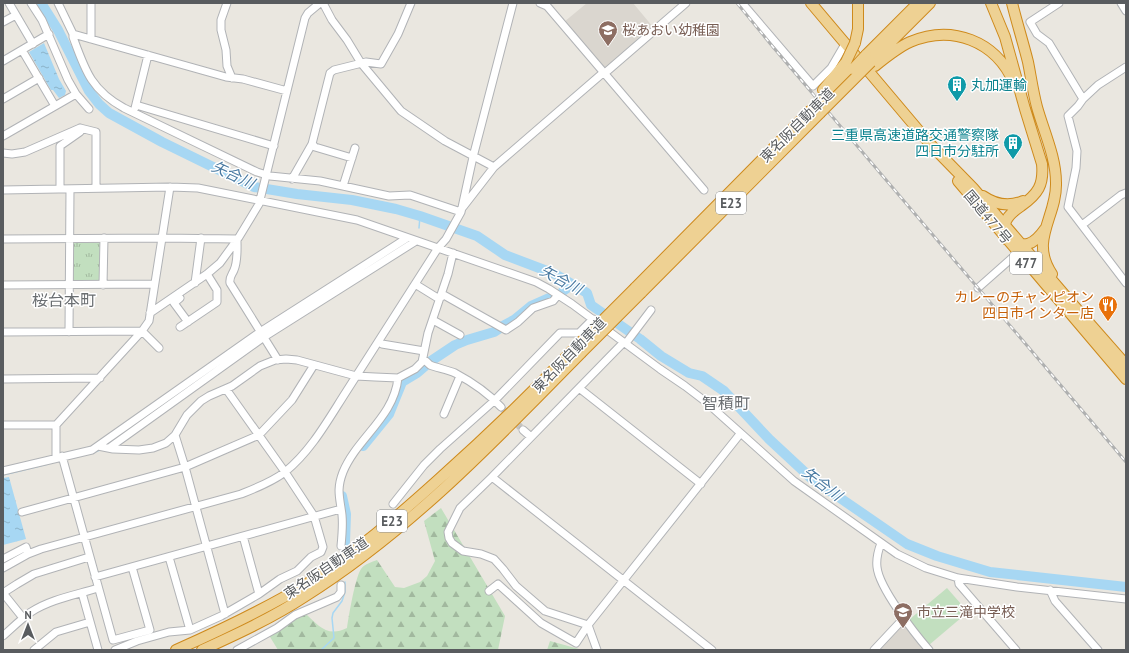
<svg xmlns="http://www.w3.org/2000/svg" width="1129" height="653" font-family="'PT Sans','Noto Sans JP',sans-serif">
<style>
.education{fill:#dad6cf}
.forest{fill:url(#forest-firs)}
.park{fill:url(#park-tufts)}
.garden{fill:#c2dfbf}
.water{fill:url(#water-ripples)}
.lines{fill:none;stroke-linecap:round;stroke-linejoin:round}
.stream{stroke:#a7d7f3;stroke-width:1.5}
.river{stroke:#a7d7f3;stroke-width:10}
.minor-tunnel{stroke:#c6c4c0;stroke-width:7;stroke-dasharray:7 3.5;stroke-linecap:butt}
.minor-casing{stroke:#b1b3b6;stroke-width:9}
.highway-casing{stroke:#ce8a1c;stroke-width:12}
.minor{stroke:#fff;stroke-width:7}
.highway{stroke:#eed193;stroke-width:10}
.rail-casing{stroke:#afb0b0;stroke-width:3}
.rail{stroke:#fff;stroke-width:1.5;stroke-dasharray:4.5;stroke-linecap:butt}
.highway-bridge-casing{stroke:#ce8a1c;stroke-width:12;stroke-linecap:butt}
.highway-bridge{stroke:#eed193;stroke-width:10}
.labels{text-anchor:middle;stroke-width:3;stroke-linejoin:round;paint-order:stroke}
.shield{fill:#fff;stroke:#8b8d8f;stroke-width:1}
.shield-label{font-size:13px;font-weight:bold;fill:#595c5f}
.education-label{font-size:14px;fill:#785e54;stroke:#fff;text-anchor:start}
.culture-label{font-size:14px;fill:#0d838f;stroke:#fff;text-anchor:start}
.street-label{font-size:14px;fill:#595c5f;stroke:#fff}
.food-label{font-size:14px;fill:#c56008;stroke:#fff;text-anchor:end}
.water-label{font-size:15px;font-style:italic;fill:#497aa2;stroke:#fff}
.quarter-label{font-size:16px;fill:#6a6e71;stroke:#fff}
</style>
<defs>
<pattern id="forest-firs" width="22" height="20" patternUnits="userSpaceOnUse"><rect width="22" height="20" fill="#c2dfbf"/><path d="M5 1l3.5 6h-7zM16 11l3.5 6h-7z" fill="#a1b89e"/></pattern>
<pattern id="park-tufts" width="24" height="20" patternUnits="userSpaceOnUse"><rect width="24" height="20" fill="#c2dfbf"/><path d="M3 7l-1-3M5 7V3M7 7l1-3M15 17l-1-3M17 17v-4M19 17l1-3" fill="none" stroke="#a1b89e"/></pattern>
<pattern id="water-ripples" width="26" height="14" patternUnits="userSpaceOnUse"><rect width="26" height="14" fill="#a7d7f3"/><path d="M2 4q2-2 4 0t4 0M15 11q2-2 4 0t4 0" fill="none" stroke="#8bb2c8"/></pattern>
</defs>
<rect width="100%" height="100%" fill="#eae7e0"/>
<path class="education" d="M587,3H633L653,27L608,67H602L564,22Z
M904,622L925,650H877Z"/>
<path class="forest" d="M441,508L505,616L498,650H278L267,632L305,613C318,625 327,638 347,628C349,615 355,578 361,569C364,564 372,562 377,560L395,587L404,588L420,582L427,576L435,561L424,521Z
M550,641L579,649V650H547Z"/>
<path class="park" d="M74,240H100L101,242V280L99,282H73L71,280L72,243Z"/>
<path class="garden" d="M947,588L968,612L929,645L917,631L910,619Z"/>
<path class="water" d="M44,43L59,79L66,91L65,95L59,98L53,90H51L29,52Z
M9,477L26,539L3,545L4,500H3V478Z"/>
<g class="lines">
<path class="stream" d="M419,228L420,216
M369,266L395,250
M110,443L142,419
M92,453L100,450
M3,475L48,464
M321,650L334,638L332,618L333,613L342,601L345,592V582"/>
<path class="river" d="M41,3L58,30L89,91L99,104L109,113L162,142L254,187L297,194L352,200L396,209L420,216L477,236L505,255L555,274L587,293L591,305L640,339L661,356L689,373L702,376L724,391L769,439L811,478L907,544L937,556L990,572L1126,587
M563,291L570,286H575
M363,446L389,414L402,382L417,373L431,361L455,345L467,340L494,332L503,326L514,320L531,306L549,298
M342,496L346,514L345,542"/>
<path class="minor-tunnel" d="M501,407L523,430"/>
<g class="minor-casing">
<path id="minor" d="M9,3L33,44
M31,3L42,20L68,80L76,94L89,109
M58,3L73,34V37C85,70 91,90 124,108L257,172L270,176L320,181L389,196L410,195L461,212
M227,3L221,20V30L226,50L227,66L232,78
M323,3L332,20L347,40L361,63L401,111L445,141L494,167
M540,3L547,6L704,190
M742,3L813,86L831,68L845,44
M1059,3L1030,22L1037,34L1049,43L1083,99L1078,106L1068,116L1077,151L1076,168L1068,207L1126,283
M1121,3L1126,11
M3,22L16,15
M73,34L226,77L243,79L287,91
M91,39V3
M22,50L55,106
M3,61L49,34
M605,73L686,3
M3,99L39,78
M1083,99L1098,85L1126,67
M136,105L274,146
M135,108L148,55
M3,136L76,94
M312,144L315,147L352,158
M3,153L12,154L25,152L80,128L96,132V188
M292,179L312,144L330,73L334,70L366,62L381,64L398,34L411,3
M343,186L355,148
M60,189V146L80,132V128
M3,190L170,187L198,188L357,220L536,282L549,289L572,304L660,369L685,386L706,402L794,481L897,554L926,568L958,578L1017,587L1126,599
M463,207L494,167L604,72
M1082,225L1121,195L1126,193
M3,239L162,238L237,239
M237,240C237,249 238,261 234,270C232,275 229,277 230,283L278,360
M195,283L201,238
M415,284L436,297H441
M3,285L154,284
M103,285L104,238
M978,288L1021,250
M442,294L506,330L518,322L533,308L553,301L558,295
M180,298L174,303L188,322
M150,313L207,274L220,263L239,237L259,204L305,18L308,13L320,3
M433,320L460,335
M180,327L217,302V290L207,274
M3,332L142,331L159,348
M69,332L70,189
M624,342L492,477L712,650
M626,343L651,310
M382,344L424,351
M423,359C426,361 428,363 430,365C434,367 448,370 455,373C470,381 489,394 501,407
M3,379L100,378
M579,388L701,484
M444,414L460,376
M3,425H56
M523,430L531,437
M175,435L185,467L225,614
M98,446L113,449L139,450L153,448L166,443L175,435L187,415L201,401L209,396L232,386L260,366L275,360L286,359L297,360L356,376L375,377L398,378L415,369L422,362L428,333L448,274L453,253
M109,448L264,337L416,241
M62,456L113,640L150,630L132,567
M56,458V425L142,331L149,321L170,187
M3,471L92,450L260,332L407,238
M492,477L460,508L448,532L449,538L452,543L463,551L481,554L494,559L503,569L516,586L545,611L588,625
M393,504L424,465L440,449L495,400L560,333H579L593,319
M22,512L185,467L259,435L292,400L314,365
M243,536L259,594
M881,543C878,551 876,559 877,567C879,588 915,634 929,650
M341,546C342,536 343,525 342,515C340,498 336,490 343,472C357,438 394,417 398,378
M169,557L190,630
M3,559L26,547L28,554
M3,568L28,554L41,549L241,494C256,488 272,482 285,472C311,451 328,420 346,392C377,344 407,296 438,248L446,239L461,212L473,157L513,3
M95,577L341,509
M958,578L959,584L1016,650
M1050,590L1055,601L1098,650
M489,591L498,584L541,623L576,643L588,625L740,434
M3,593L17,584L34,574L89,557
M3,593L23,618
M82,593L98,650
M588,625L597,650
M3,636C12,628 21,619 31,612C51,599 76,595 98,588
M34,650L56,632L90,622
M115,650L137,641L169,632L190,630L221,616L259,594L280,579L297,571L311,557L321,552L323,547L314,516L285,472L226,389
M237,650L277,628L295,615L337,597L341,592V585
M874,650L904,618"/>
</g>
<g class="highway-casing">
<path id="highway" d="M811,3L930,144L973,188L1068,299L1126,365
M991,3L1005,37L1025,109L1042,164C1044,185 1038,194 1021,206C1015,210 1009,214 1006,221C1004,227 1005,233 1006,239C1025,248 1033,246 1045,229
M1012,3C1017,23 1023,42 1028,62C1031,77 1033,92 1037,107C1044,132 1056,157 1056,183C1057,217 1029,240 1052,274
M855,43L858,29V3
M866,55L918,3
M872,61L930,3
M875,66C886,57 897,48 910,42C952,24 996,41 1014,83
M823,90L846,62
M827,95L853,69
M958,181L1126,379
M983,196C996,205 1009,207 1023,201
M635,288L810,111
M641,293L820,113
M176,650C221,630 266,609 308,583C355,553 397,517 438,480C485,438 531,394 575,348
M202,650C237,634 272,618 304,597C409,531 495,441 581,353"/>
</g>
<use href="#minor" class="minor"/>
<use href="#highway" class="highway"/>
<g class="rail-casing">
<path id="rail" d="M737,3L773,47L1126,462"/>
</g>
<use href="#rail" class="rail"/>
<g class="highway-bridge-casing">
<path id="highway-bridge" d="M846,62L855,43
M853,69L866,55
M810,111L827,95
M820,113L871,62
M575,348L635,288
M581,353L641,293"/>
</g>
<use href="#highway-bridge" class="highway-bridge"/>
</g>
<defs>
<g id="school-pin" transform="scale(1)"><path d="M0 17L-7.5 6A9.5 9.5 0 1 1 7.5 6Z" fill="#8d6e63" stroke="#fff"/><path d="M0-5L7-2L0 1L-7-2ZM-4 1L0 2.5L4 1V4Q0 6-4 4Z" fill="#fff"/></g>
<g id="building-pin" transform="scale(1)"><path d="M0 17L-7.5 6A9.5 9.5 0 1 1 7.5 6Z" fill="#0f9aa8" stroke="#fff"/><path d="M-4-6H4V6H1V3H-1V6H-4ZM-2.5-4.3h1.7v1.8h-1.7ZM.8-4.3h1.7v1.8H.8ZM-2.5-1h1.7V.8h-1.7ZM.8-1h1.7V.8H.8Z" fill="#fff"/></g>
<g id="restaurant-pin" transform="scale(1)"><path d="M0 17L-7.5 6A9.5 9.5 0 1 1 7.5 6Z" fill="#e8710a" stroke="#fff"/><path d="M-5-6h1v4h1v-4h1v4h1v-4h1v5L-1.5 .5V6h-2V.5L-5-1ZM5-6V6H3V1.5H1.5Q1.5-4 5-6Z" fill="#fff"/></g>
</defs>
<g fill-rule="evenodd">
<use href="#school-pin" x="608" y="30"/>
<use href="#building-pin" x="957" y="85"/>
<use href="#building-pin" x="1013" y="143"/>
<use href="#restaurant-pin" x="1108" y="305"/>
<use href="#school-pin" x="903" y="612"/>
</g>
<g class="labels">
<g class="shield">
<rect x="716" y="192" width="30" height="22" rx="3"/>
<rect x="1010" y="252" width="32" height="22" rx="3"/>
<rect x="377" y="510" width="30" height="22" rx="3"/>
</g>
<g class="shield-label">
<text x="731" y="208">E23</text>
<text x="1026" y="268">477</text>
<text x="392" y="526">E23</text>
</g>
<g class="education-label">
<text x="622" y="35">桜あおい幼稚園</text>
<text x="917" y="617">市立三滝中学校</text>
</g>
<g class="culture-label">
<text x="971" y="90">丸加運輸</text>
<text x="999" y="140" text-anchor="end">三重県高速道路交通警察隊<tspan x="999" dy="16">四日市分駐所</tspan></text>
</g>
<g class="street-label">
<text transform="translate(797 125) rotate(-45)" y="5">東名阪自動車道</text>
<text transform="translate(988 217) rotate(50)" y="5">国道477号</text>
<text transform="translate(569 355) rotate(-46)" y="5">東名阪自動車道</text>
<text transform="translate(326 568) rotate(-34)" y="5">東名阪自動車道</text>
</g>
<g class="food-label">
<text x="1094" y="302">カレーのチャンピオン<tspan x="1094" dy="16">四日市インター店</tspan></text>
</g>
<g class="water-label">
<text transform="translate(233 175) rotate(25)" y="5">矢合川</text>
<text transform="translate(561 280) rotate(28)" y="5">矢合川</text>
<text transform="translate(822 484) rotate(37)" y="5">矢合川</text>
</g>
<g class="quarter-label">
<text x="64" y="306">桜台本町</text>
<text x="726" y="409">智積町</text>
</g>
</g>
<rect width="1129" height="653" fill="none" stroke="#595c5f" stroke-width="8"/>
<g transform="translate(28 625)" stroke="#ffffff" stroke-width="3" paint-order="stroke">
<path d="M0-3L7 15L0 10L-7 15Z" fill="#595c5f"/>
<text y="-6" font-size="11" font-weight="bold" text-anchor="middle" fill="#595c5f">N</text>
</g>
</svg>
